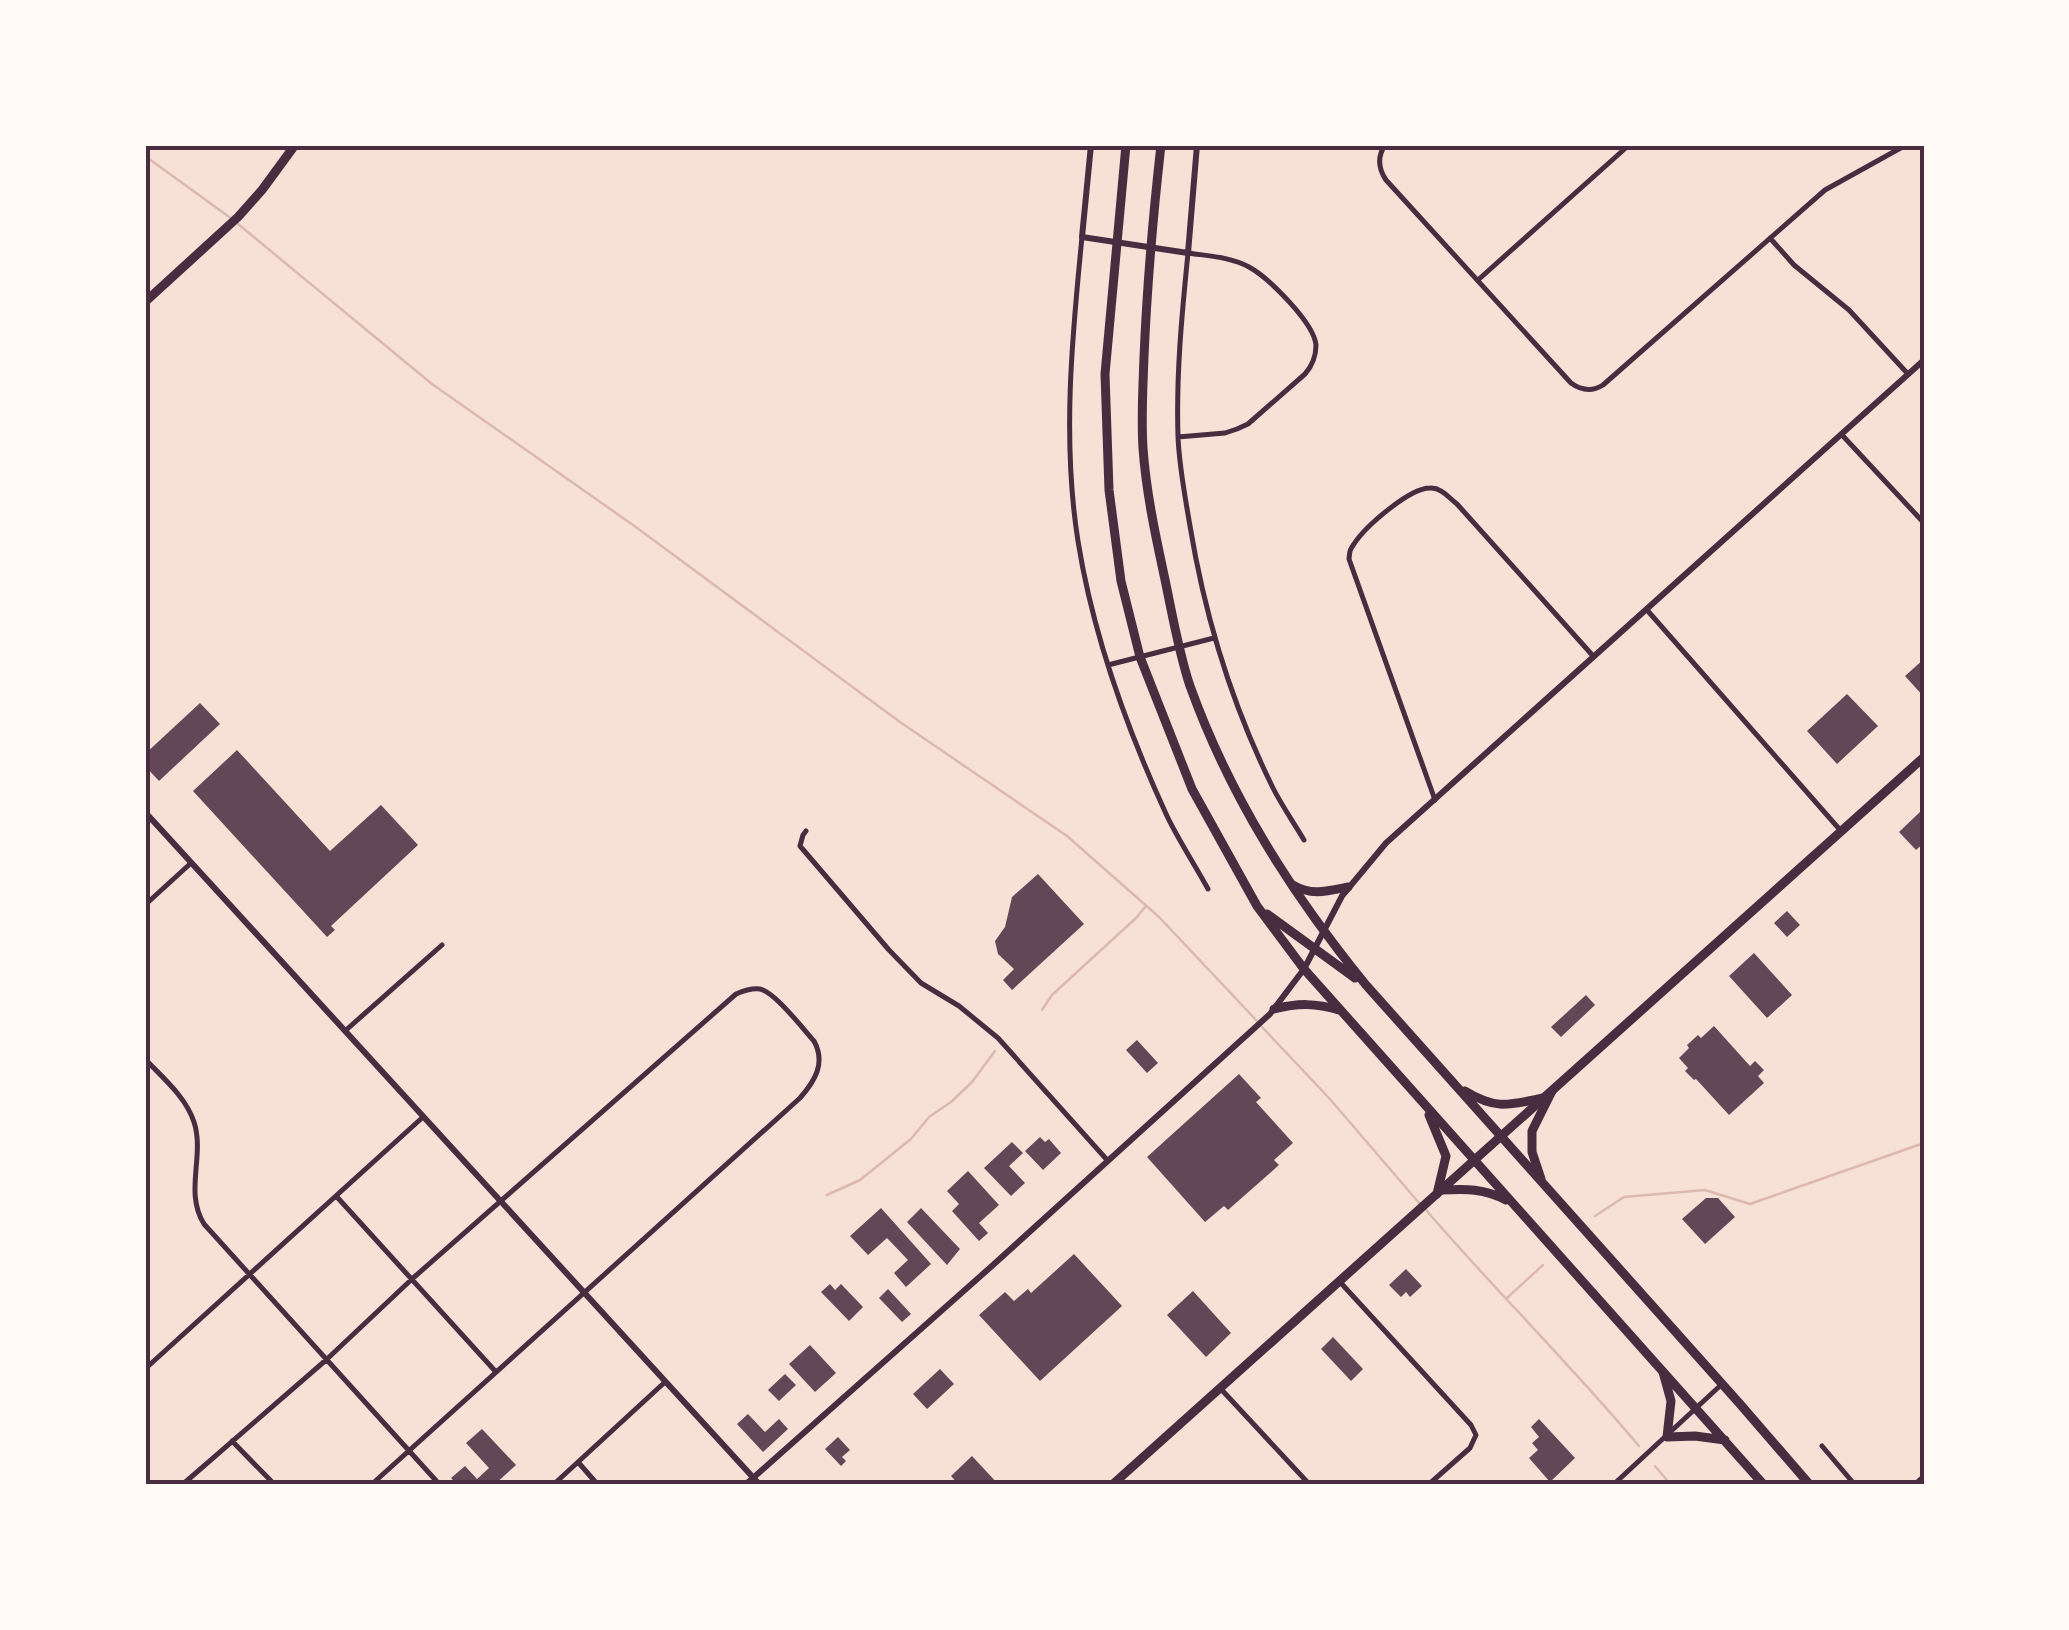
<svg xmlns="http://www.w3.org/2000/svg" width="2069" height="1630" font-family="'Zilla Slab',serif">
<style>
.lines{fill:none;stroke-linecap:round;stroke-linejoin:round}
.stream{stroke:#dcb8b0;stroke-width:2.5}
.building{fill:#644757}
.minor{stroke:#4a2c40;stroke-width:5}
.tertiary{stroke:#4a2c40;stroke-width:6}
.primary{stroke:#4a2c40;stroke-width:9}
.trunk{stroke:#4a2c40;stroke-width:9}
.neatline{fill:none;stroke:#4a2c40;stroke-width:4}
</style>
<rect width="100%" height="100%" fill="#f7e1d7"/>
<g class="lines">
<path class="stream" d="M145,156L232,219
M238,224L432,384L633,525L900,722L1067,836L1159,917L1257,1021
M1042,1010L1052,995L1136,918L1146,906
M1262,1027L1329,1098L1420,1204
M827,1195L860,1180L911,1139L929,1117L951,1102L972,1082L995,1051
M1426,1210C1495,1290 1571,1365 1639,1446
M1595,1216L1624,1197L1705,1190L1750,1204L1924,1143
M1507,1298L1543,1265
M1655,1466L1671,1485"/>
</g>
<path class="building" d="M1924,659V697L1905,676Z
M1847,694L1878,726L1837,764L1807,731Z
M200,703L220,724L159,781L145,766V754Z
M237,750L330,851L381,805L418,845L331,926L335,930L327,937L193,791Z
M1920,812L1924,816V843L1916,850L1899,832Z
M1038,874L1084,924L1012,990L1003,980L1014,969L998,954L995,941L1005,927L1012,897Z
M1787,911L1800,925L1787,937L1774,923Z
M1754,953L1792,995L1767,1018L1729,976Z
M1586,995L1595,1005L1561,1037L1551,1027Z
M1714,1026L1750,1066L1755,1061L1764,1070L1758,1076L1764,1083L1729,1115L1696,1079L1694,1080L1685,1071L1688,1068L1679,1058L1689,1048L1687,1045L1698,1035L1701,1038Z
M1137,1040L1158,1063L1147,1073L1126,1050Z
M1239,1074L1261,1098L1256,1102L1293,1143L1274,1160L1279,1165L1228,1210L1224,1206L1205,1222L1147,1157Z
M1040,1137L1045,1142L1049,1139L1061,1153L1043,1170L1025,1151Z
M1012,1142L1023,1153L1009,1166L1025,1183L1011,1196L984,1168Z
M968,1171L999,1205L979,1223L988,1233L979,1241L952,1211L959,1204L947,1191Z
M1706,1198H1718L1735,1217L1705,1244L1682,1219Z
M881,1208L931,1264L906,1287L894,1273L908,1260L887,1238L868,1255L850,1236Z
M921,1208L960,1249L947,1265L907,1222Z
M1074,1254L1122,1306L1040,1381L979,1315L1005,1292L1014,1301L1028,1289L1031,1293Z
M1406,1269L1422,1286L1410,1297L1406,1292L1401,1297L1389,1285Z
M830,1284L835,1290L841,1284L863,1307L849,1321L821,1292Z
M888,1289L911,1314L902,1322L879,1298Z
M1193,1291L1231,1333L1206,1357L1167,1315Z
M1333,1337L1363,1369L1351,1381L1321,1349Z
M810,1345L836,1373L815,1392L789,1364Z
M940,1369L954,1384L927,1409L913,1394Z
M785,1374L796,1385L779,1401L768,1390Z
M748,1414L765,1432L779,1419L788,1429L763,1452L737,1424Z
M1539,1419L1575,1458L1550,1482L1529,1458L1538,1450L1532,1443L1539,1437L1531,1427Z
M482,1429L516,1465L494,1485H458L451,1478L465,1466L477,1479L489,1468L466,1443Z
M838,1437L850,1450L842,1457L846,1461L841,1466L825,1449Z
M972,1456L999,1485H959L951,1476Z"/>
<g class="lines">
<path class="minor" d="M1385,145C1377,157 1378,168 1386,180L1571,383C1582,391 1592,392 1603,385L1825,190L1906,145
M1082,237C1072,337 1062,441 1078,541C1093,636 1127,729 1167,816C1179,841 1195,865 1208,889
M1770,238L1794,265L1849,310L1908,374
M1478,280L1629,145
M1842,435L1924,523
M1178,437L1225,433L1237,429L1248,424L1305,374C1312,366 1316,356 1316,345C1314,323 1269,278 1249,267C1231,257 1208,256 1188,253C1182,313 1176,374 1178,436C1179,466 1185,496 1190,526C1205,617 1232,705 1273,788C1282,806 1294,823 1304,840
M1647,610L1841,831
M1108,665L1214,638
M1435,800L1349,559C1350,551 1349,551 1354,544C1365,527 1409,488 1430,488C1441,487 1449,498 1457,504L1594,657
M806,831L803,835L800,846L889,950L921,983L959,1006L998,1038L1108,1161
M145,905L191,863
M345,1031L442,945
M145,1059C162,1077 186,1097 194,1122C205,1156 184,1192 204,1224L440,1485
M337,1197L496,1372
M1340,1282L1471,1425L1476,1435L1470,1448L1428,1485
M145,1369L423,1117
M1220,1388L1310,1485
M232,1441L275,1485
M1822,1446L1855,1485
M578,1462L598,1485
M182,1485L326,1360L412,1279L736,994C743,991 752,988 760,989C775,992 803,1029 814,1041C826,1063 815,1081 800,1098L371,1485
M553,1485L665,1382
M1613,1485L1722,1384
M1914,1485L1924,1476"/>
<path class="tertiary" d="M1091,145L1082,237L1188,253L1197,145
M145,812L760,1485
M745,1485L993,1265L1270,1014L1304,969L1342,896L1386,843L1924,360"/>
<path class="primary" d="M145,302L238,217L262,190L295,145
M1112,1485L1924,757"/>
<path class="trunk" d="M1126,145L1105,374L1109,490L1121,581L1140,657L1192,789L1257,906L1304,969L1764,1485
M1161,145C1153,216 1147,286 1144,357C1143,387 1141,418 1143,448C1146,491 1155,533 1164,575C1172,612 1178,650 1190,686C1230,797 1292,894 1366,985L1740,1404L1810,1485
M1293,885C1311,896 1328,891 1348,887
M1267,914L1355,978
M1274,1009C1298,1003 1316,1003 1339,1010
M1465,1091C1496,1110 1509,1105 1543,1098
M1429,1115L1446,1156L1437,1194
M1541,1179L1532,1152V1131L1552,1091
M1441,1190C1465,1189 1484,1188 1506,1200
M1663,1372L1671,1401L1667,1437L1695,1436L1725,1440"/>
</g>
<rect width="2069" height="1630" fill="none" stroke="#fffaf5" stroke-width="295"/>
<rect x="148" y="148" width="1774" height="1334" class="neatline"/>
</svg>
